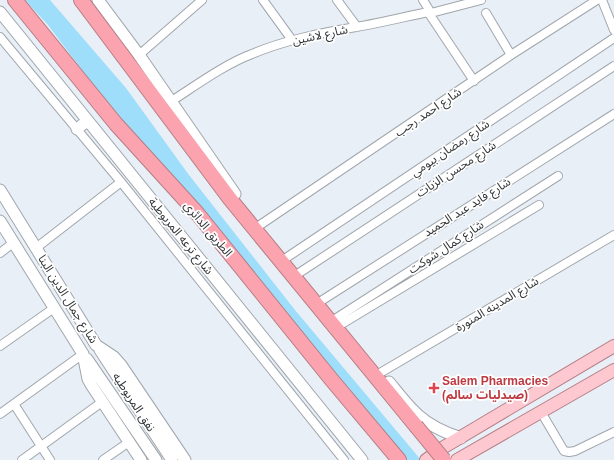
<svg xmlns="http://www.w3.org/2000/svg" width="614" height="460" font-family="Arial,'Noto Sans Arabic',sans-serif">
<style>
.water{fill:#9fdefa}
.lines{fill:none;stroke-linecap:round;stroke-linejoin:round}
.minor-casing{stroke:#a0a6ac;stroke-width:10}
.secondary-casing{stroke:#a0a6ac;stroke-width:13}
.primary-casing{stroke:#b47d85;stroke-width:14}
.motorway-casing{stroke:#b47d85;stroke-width:16}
.minor{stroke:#fff;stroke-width:8}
.secondary{stroke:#fff;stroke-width:11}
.primary{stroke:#fdc8cf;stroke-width:12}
.motorway{stroke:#fba4af;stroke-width:14}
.motorway-bridge-casing{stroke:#b47d85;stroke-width:16;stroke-linecap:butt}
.motorway-bridge{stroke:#fba4af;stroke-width:14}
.health-dot{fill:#e0444e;stroke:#fff;stroke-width:1.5}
.labels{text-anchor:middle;stroke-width:3.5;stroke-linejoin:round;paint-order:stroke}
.street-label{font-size:12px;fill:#313436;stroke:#fff}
.health-label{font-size:12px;font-weight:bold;fill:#be3a42;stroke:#fff;text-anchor:start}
</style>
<rect width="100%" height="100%" fill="#e9eff6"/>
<path class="water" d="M25,0H50L126,88L189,175L295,310L421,460H401L178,197L48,25Z"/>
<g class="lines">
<g class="minor-casing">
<path id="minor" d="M263,0L292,40
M337,0L357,27
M423,0L431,13
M602,0L614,30
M428,12L474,81
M486,13L511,55
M0,37L121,182L344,460
M139,55L202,0
M170,102C195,86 225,64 252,54C285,40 321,33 356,27C380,23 404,17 428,12L431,13L481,0
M260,225L511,55L597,0
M36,248L121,182
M0,253L13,243
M286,258L614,38
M299,273L614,66
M321,301L614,114
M335,319L558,176
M340,325L539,205
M0,346L54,308
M380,373L614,235
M14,404L50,460
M541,412L564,451L569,452L575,451L614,432
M0,414L83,354
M22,460L102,402
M103,460L129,442"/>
</g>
<g class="secondary-casing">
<path id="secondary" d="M98,0L139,55L235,194
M0,12L362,460
M77,129L87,121
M0,190L96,345L114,357L121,365L185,460
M0,221L83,354L88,379L92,386L141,460
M100,350L172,460
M87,359L156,460
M389,382C398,393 407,405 418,415C430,426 446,433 461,438"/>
</g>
<g class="primary-casing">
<path id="primary" d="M426,460L444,447L614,346
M457,460L614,370"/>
</g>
<g class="motorway-casing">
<path id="motorway" d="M15,0L116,124L197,213L331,379L399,460
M81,0L230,199L416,426"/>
</g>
<use href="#minor" class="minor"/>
<use href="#secondary" class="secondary"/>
<use href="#primary" class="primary"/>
<use href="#motorway" class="motorway"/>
<g class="motorway-bridge-casing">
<path id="motorway-bridge" d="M416,426L444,460"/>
</g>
<use href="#motorway-bridge" class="motorway-bridge"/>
</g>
<path class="health-dot" d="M432 382h4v4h4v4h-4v4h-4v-4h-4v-4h4z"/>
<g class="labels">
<g class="street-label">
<text transform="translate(320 35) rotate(-12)" y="4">شارع لاشين</text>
<text transform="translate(428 112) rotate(-34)" y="4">شارع احمد رجب</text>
<text transform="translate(450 148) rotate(-34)" y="4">شارع رمضان بيومي</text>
<text transform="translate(456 169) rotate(-33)" y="4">شارع محسن الزيات</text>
<text transform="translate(467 207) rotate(-32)" y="4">شارع فايد عبد الحميد</text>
<text transform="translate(208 229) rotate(50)" y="4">الطريق الدائري</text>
<text transform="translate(181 236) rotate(51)" y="4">شارع ترعه المريوطية</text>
<text transform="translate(446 247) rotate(-33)" y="4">شارع كمال شوكت</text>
<text transform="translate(68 299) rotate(58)" y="4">شارع جمال الدين البنا</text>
<text transform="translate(497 304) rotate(-31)" y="4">شارع المدينه المنورة</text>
<text transform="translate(134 402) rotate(57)" y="4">نفق المريوطيه</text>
</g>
<g class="health-label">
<text x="442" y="385">Salem Pharmacies<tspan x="442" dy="14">(صيدليات سالم)</tspan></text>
</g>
</g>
</svg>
